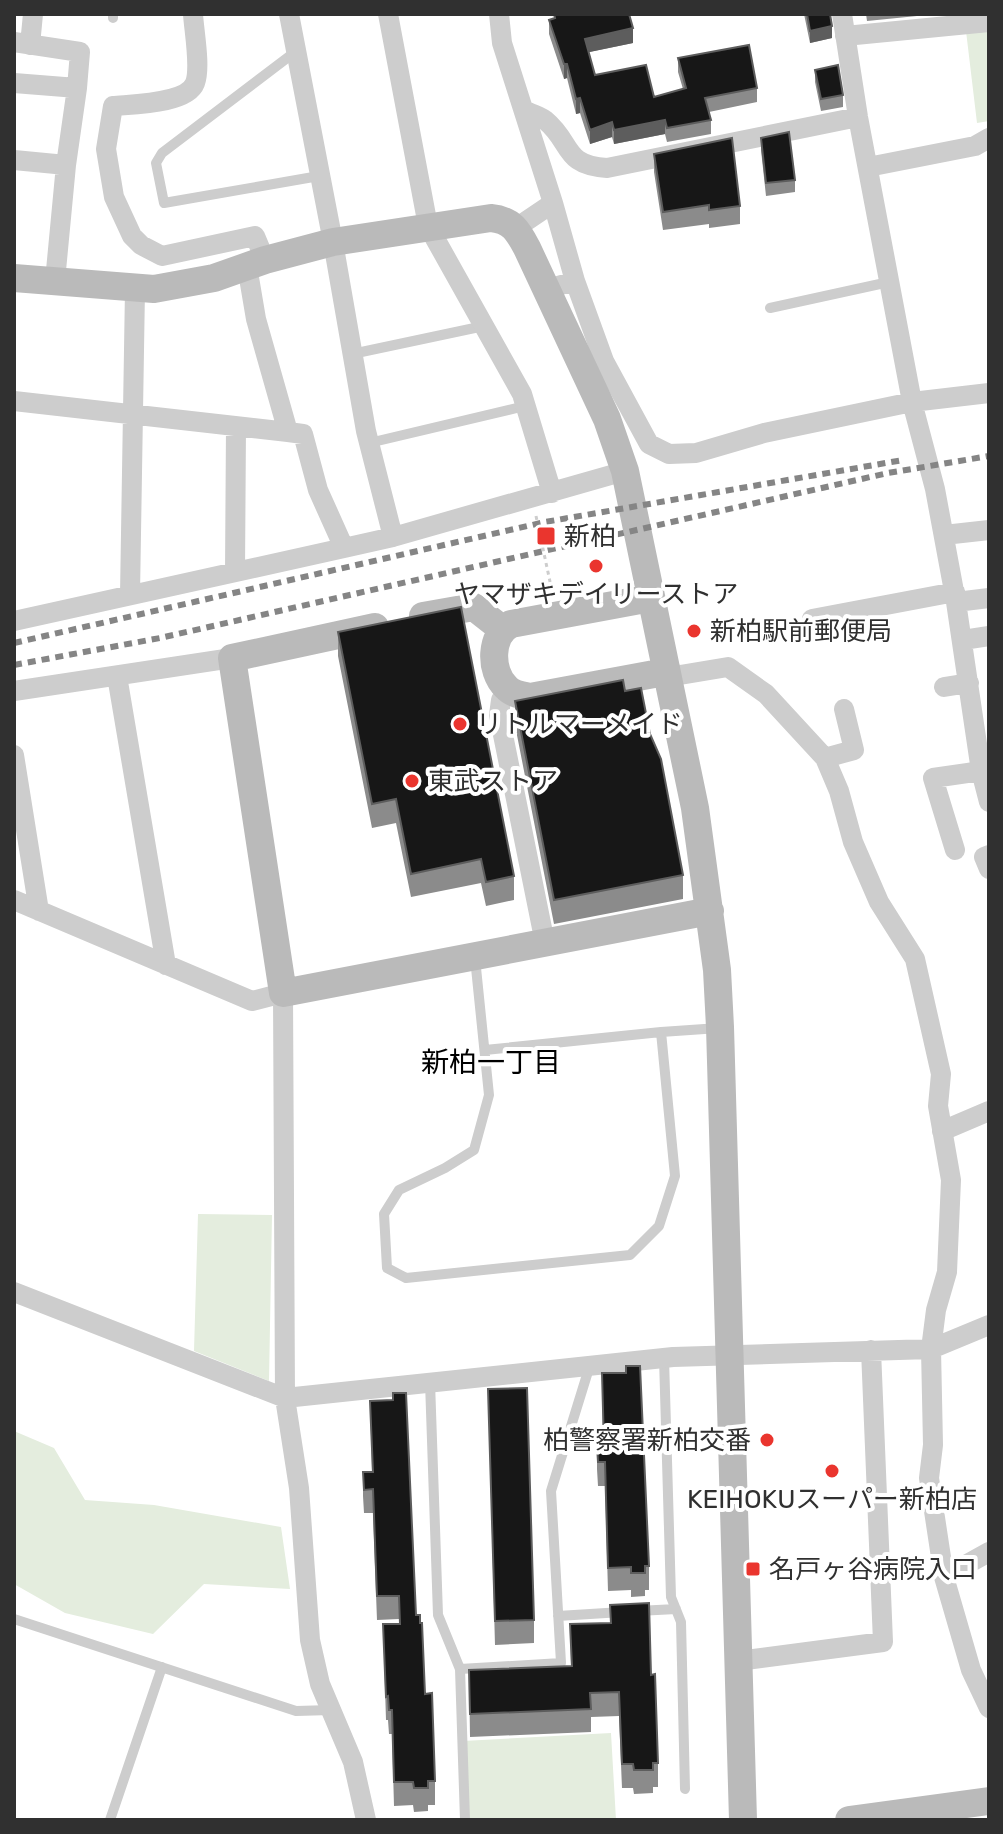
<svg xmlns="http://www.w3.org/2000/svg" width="1003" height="1834" font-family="Rubik,'Noto Sans JP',sans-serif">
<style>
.green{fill:#e4edde}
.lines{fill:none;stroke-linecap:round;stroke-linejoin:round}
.path{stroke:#cdcdcd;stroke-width:3;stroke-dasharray:4 4;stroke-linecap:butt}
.lane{stroke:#cdcdcd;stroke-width:10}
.street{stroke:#cdcdcd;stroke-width:20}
.secondary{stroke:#bababa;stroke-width:28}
.rail{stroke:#858585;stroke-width:6;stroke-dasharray:8 6;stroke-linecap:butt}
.wall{fill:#8b8b8b}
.shaded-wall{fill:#5d5d5d}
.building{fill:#171717;stroke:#5d5d5d;stroke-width:2}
.poi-dot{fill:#ea352e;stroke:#fff;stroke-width:3}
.labels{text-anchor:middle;stroke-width:8;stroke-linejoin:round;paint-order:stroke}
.poi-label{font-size:26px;fill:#303030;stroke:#fff;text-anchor:start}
.neighbourhood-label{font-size:28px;fill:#000;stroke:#fff}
</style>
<rect width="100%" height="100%" fill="#fff"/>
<path class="green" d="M989,28V121L977,123L966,31Z
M198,1214L272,1215L269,1381L194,1351Z
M14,1431L54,1448L85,1500L154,1505L281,1527L290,1589L204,1584L153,1634L65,1613L14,1584Z
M611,1733L616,1820H465L463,1741Z"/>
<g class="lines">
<path class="path" d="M536,516L552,591"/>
<path class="lane" d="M113,18V14
M295,52L162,153L156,163L164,203L319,176
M770,308L889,282
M352,354L484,326
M369,443L525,406
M475,958L489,1095L474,1150L445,1168L399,1190L384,1214L387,1268L406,1278L630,1255L659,1226L675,1176L661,1032L485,1050
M661,1032L719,1028
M664,1358L671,1597L681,1622L685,1789
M430,1382L438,1615L460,1669L465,1820
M638,1611L676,1609
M558,1616L622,1612
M14,1619L296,1711L331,1710
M460,1669L561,1663L551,1491L590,1365
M110,1820L162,1667"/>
<path class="street" d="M193,14C194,31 201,68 195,83C187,104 133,104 113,106L106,149L114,197L132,236L141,245L162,256L255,236L265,260
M289,14L333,242L366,431L393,537
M388,14L428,226L522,394L552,493
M499,14L502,43L553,203L575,281
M842,14L858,117L912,402L935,489L956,602L981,771L989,802
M845,36L989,22
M14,42L80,52L77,88
M30,45L33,14
M14,83L77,88L66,165
M523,109C529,113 539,116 545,120C573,143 562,165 607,168L858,117
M14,160L66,165L55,281
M868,167L975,146L989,138
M516,228L553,203
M247,266L256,319L288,432L303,434L318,490L344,548L393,537L625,471
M547,289L575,281L604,361L649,444L669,454L696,453L764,433L912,402L989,393
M14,401L288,432
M944,535L989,530
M235,572L236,426
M130,595L135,289
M956,602L989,598
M812,619L955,592
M14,621L344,548
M963,640L989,636
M665,672L680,675L728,667L766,694L825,758L839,791L853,842L879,902L915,959L941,1074L938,1106L951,1180L947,1272L936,1310L931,1349L933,1445L929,1478L944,1577L971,1670L989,1708
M117,676L166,965
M944,687L969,683
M508,690L501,700L499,715L545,943
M14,691L232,658
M14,755L39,911
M825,758L854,750L844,709
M955,850L933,778L981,771
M989,855L984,857L989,869
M14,900L252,1001L283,993L285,1398L299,1488L310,1640L320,1684L353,1762L366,1820
M942,1131L989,1111
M14,1292L285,1398L673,1357L931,1349L989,1325
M944,1577L989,1552
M738,1661L883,1642L871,1350"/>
<path class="secondary" d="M14,278L154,289L214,278L265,260L333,242L491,218C512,220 518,231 527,248L607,419L625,471L695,808L717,970L720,1027L743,1820
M651,598L511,624C490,634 489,671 506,687C512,694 521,695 530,697L665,672
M423,616L474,607L502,629
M375,627L232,658L283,993L710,911
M849,1820L989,1801"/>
<path class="rail" d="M14,643L545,522L903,460
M14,665L160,638L888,473L989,456"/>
</g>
<path class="wall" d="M554,14L633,43L589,52L595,75L654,97L683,89L678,72V58L757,88V102L709,112L711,120V134L667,142L665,134L614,144L612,137L590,144L580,113L576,114L567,78L564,79L549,34V20L554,18Z
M804,14H830L832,38L810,43Z
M866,14H937L867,21Z
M815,70L843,95V107L821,111L815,82Z
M761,138L795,180V192L766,196L761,150Z
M654,154L740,206V224L709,228V224L663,230L654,172Z
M338,632L514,876V900L486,906L481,883L411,897L396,823L372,828L338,656Z
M625,691L650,734L683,875V899L554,924L515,725V701Z
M602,1373L649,1566V1590H645V1596L631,1597V1590L608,1591L605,1486H598L597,1469V1445H603Z
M488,1389L534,1620V1643L495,1645Z
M370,1401L416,1615L435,1781V1805H428V1811L414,1812L413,1805L394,1806L392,1734H389L388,1720H386L383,1624H399V1619L377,1620L373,1513H364L363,1496V1472H372Z
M570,1624L651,1675L658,1763V1787H653V1793L634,1794L633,1788H622L619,1716L591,1717V1732L470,1737L469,1670L571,1666Z"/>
<path class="shaded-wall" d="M832,26V38L810,43V31Z
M633,28V43L585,53V39Z
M564,64H567V78L564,79Z
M580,98V113L576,114V99Z
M665,120V134L614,144V130Z
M612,122V137L590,144V130Z"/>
<path class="building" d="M554,14H629L633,28L585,39L595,75L646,65L654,97L686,88L678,58L749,45L757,88L705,98L711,120L667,128L665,120L614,130L612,122L590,130L580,98L576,99L567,64H564L549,20L555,18Z
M807,14H830L832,26L810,31Z
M838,65L843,95L821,99L815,70Z
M789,132L795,180L766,183L761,138Z
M732,138L740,206L709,210V205L663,212L654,154Z
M461,607L514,876L486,882L481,859L411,874L396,799L372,804L338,632Z
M623,680L625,691L641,688L650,734L661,759L683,875L554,900L515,701Z
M626,1366H640L649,1566H645V1573H631V1567L608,1568L605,1462H598L597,1445H604L602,1373H626Z
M527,1388L534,1620L495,1621L488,1389Z
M393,1393H406L416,1615H420V1623H422L425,1694L432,1693L435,1781H428V1788H414L413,1782H394L392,1710H389L388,1696L386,1697L383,1624H400L399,1596H377L373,1489L364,1490L363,1472H373L370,1401L393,1400Z
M649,1603L651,1675L655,1674L658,1763H653V1770H634L633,1764H622L619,1692L590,1693L591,1709L470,1714L469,1670L572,1666L570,1624L611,1623L610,1605Z"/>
<g class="poi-dot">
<rect x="536" y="526" width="20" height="20" rx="4"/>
<circle cx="596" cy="566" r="8"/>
<circle cx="694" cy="631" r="8"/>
<circle cx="460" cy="724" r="8"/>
<circle cx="412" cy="781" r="8"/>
<circle cx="767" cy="1440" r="8"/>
<circle cx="832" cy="1471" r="8"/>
<rect x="745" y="1561" width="16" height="16" rx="4"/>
</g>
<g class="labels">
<g class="poi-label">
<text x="564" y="545">新柏</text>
<text x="596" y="603" text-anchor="middle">ヤマザキデイリーストア</text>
<text x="710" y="640">新柏駅前郵便局</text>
<text x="476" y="733">リトルマーメイド</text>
<text x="428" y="790">東武ストア</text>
<text x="751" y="1449" text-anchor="end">柏警察署新柏交番</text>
<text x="832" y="1508" text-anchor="middle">KEIHOKUスーパー新柏店</text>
<text x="769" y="1578">名戸ヶ谷病院入口</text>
</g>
<g class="neighbourhood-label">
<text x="491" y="1072">新柏一丁目</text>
</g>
</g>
<rect width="1003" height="1834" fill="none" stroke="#303030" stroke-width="32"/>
</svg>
